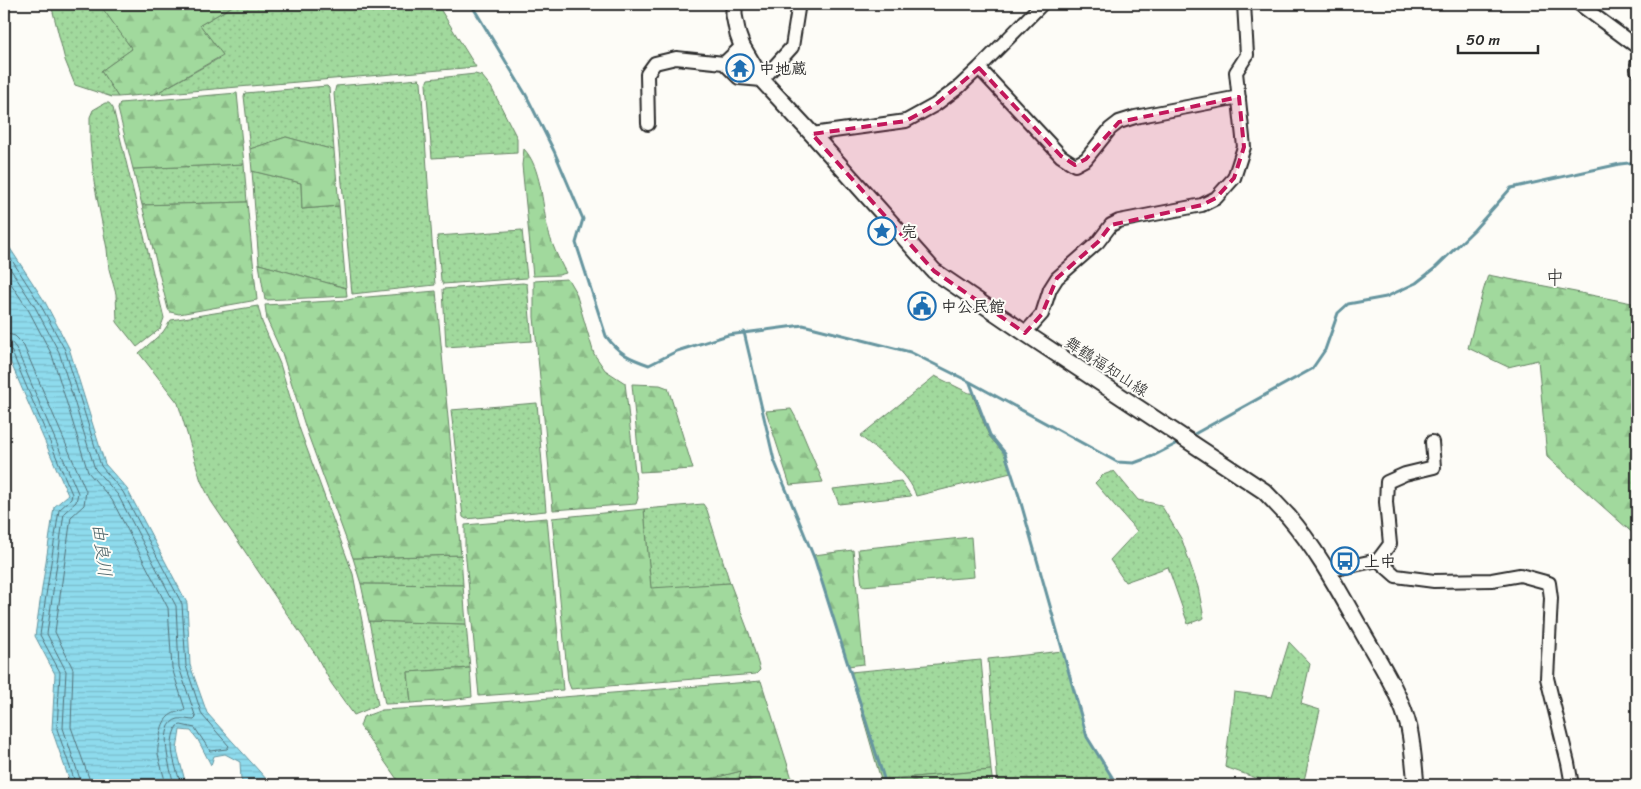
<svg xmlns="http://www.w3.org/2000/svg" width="1641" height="789" font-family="Sriracha,'Klee One',sans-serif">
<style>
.grass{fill:url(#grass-dots);stroke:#668264}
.forest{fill:url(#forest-firs);stroke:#668264}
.water{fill:url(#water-rules);stroke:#66959f}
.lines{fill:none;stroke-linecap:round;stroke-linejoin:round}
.shore{stroke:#537179;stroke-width:1}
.stream{stroke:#66959f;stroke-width:3}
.minor-casing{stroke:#2b2b2b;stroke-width:16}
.major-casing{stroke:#2b2b2b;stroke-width:19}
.minor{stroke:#fdfcf7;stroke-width:12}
.major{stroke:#fdfcf7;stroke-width:15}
.marked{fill:#c2185b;fill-opacity:0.2;stroke:#c2185b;stroke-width:4;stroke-dasharray:10 6;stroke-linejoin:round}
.labels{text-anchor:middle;stroke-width:4;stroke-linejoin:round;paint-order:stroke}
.poi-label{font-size:16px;font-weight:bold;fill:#2b2b2b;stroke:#fdfcf7;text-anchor:start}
.street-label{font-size:16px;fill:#2b2b2b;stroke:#fdfcf7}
.water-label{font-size:18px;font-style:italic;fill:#496065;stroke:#fdfcf7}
.quarter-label{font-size:19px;fill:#2b2b2b;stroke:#fdfcf7}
</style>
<defs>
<pattern id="grass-dots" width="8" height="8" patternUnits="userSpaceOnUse" patternTransform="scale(1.25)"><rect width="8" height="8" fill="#a1d99d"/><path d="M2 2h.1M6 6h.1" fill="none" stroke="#8bba87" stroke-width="1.8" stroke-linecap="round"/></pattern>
<pattern id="forest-firs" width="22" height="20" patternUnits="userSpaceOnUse" patternTransform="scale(1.25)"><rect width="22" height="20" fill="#a1d99d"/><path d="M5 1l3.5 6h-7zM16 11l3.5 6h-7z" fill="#8bba87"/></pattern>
<pattern id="water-rules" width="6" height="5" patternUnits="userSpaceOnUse" patternTransform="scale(1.25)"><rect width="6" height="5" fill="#8edbed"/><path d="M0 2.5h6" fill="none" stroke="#7bbccb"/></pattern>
</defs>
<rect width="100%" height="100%" fill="#fdfcf7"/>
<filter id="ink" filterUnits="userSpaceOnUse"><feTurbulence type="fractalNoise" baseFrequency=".02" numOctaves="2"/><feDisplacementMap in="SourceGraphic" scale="10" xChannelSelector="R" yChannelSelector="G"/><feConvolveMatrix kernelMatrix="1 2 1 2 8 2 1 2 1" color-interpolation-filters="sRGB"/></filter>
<g filter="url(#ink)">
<path class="grass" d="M51,4H110L104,9L132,49L101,71L118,97H112L75,85L65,60Z
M236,4H437L476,67L155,94L223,56L200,25Z
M475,74L482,76L491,87L517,138V153L432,158L426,84L428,79Z
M419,79L421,81L435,285L352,294L334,94L336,86Z
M327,86L329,88L334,150L286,137L250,149L244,96L245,93Z
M105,103H109L113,108L164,318L160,329L137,347L117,322L116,294L109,269L107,249L94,182L90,141V117L93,110Z
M244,164L247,202L142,205L133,169Z
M252,171L301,183L302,209L339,206L346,288L259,264Z
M522,230L527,278L443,284L441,280L437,236Z
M523,283L527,284L532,341L446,347L443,289Z
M258,306L262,322L280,364L300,430L353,574L378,705L354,715L331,683L316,655L287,614L211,501L201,481L178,403L139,353L163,332L171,320Z
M935,376L969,393H972L989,436L1004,453L1011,473L916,496C910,473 878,451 860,436Z
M537,403L546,511L466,519L463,517L451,410Z
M1114,471L1138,500L1161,505L1182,540L1198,587L1204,618L1188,624L1168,567L1125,582L1110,560L1137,531L1095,483L1103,475Z
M901,481L911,496L839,504L833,489Z
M703,504L707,510L730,583L651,589L644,509Z
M461,555L463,585L361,584L353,558Z
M369,621L466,624L470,668L408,672L411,703L385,704Z
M1289,642L1310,664L1301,704L1320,710L1303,785L1273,784L1225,767L1234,692L1272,697Z
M1063,651L1087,738L1117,785H998L988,659Z
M981,660L991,770L881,780L850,672Z
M741,771L737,785H687Z"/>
<path class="forest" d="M110,4H236L200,25L223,55L155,94L118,97L101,71L132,49L103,9Z
M237,93L244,164L133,169L118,109L120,103Z
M286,137L334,150L339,206L302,209L301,183L252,171L250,149Z
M524,149C541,167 542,203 547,226C551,243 558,258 566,273L559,275L533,276L522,165Z
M247,202L257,300L179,314L170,312L168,309L142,205Z
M259,264L346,288L347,296L265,300Z
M1488,275L1637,304V537L1547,457L1538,360L1508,367L1468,348L1482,295Z
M567,279L569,281L576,293L594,354L605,370L625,383L638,498L636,504L553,510L534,317V281Z
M436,291L461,555L353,558L307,432L282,353L267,320L265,305L348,300L356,298Z
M632,384L660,385L668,388L693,469L640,472Z
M791,409L796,418L823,482L790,485L766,411Z
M644,509L651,588L730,583L749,633L760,670L756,674L571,689L568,681L552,518Z
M547,518L563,690L479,696L465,549V525Z
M971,537L974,577L862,586L858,549Z
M853,550L864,664L848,666L814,555Z
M361,584L463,585L466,624L369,621Z
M470,668L472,697L451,700L411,703L408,672Z
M761,681L794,785H737L741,771L687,785H401L360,726L363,717L382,710L439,707Z
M991,770L993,785H882L881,780Z"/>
<path class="water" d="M4,239L45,302L69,348L105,464L127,489L187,603L190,665L207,713L268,781V785H247L241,780L240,762L225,754L214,756L211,765L198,740L191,731L180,730L177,750L186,785H71L52,730L55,674L35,636L54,507L68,495L4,347Z"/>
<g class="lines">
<path class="shore" d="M4,248L40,304L65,350L101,466L123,492L182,604L186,666L202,715L229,746L227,749L210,751L195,728L181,725L177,726C166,744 176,767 181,785
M4,259L35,307L59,352L95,469L118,495L176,606L179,667L196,718L194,720C189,720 183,718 178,719C156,724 171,771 174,785
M4,273L29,311L52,355L88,472L112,500L168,608L172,668L185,709L184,711C167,712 162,722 160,737C159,743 157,748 158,754C160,764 164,775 166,785
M4,333L15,336L23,344L86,491L84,505L71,517L55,632L73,669L71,727L89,778L90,785
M4,341L11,342L16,348L78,493L76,502L64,513L47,634L66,671L63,728L82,785
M4,347H8L11,350L72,494L71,499L59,510L40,635L60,672L57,729L76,785"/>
<path class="stream" d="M471,4L526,95L554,151L583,219L576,243L606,336C619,354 629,358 649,365L677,351L728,335L803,325L910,352L970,382L1117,462L1134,463L1153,456L1182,441
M744,332L774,460L815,560L886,785
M970,383L990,435L1005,453L1019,496L1087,737L1117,785
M1189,437L1312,369L1325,350L1338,313L1348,304L1386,297L1416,283L1434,269L1474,230L1511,188L1620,164L1637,162"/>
<g class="minor-casing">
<path id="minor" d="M1579,4L1637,47
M724,63L739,78L762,80L792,47L798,9L800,4
M1637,64V70
M979,68L1061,156L1075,165L1086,159L1110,129L1119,122L1135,117L1239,97
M648,124L647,74L655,63L676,58L724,63L742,46
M812,134L906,121L935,105L959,87L979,68L1042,4
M1025,333L1042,314L1050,289L1057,278L1098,242L1111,225L1119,221L1202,205L1216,198L1234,178L1244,147L1236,72L1247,55L1244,4
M1378,560L1396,576L1434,581L1492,580L1520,575L1549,583L1551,598L1547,678L1568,763L1572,785
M1327,571L1378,560L1390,544L1386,502L1387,482L1405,474L1434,467L1432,442"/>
</g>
<g class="major-casing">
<path id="major" d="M734,4V15L738,35L742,46L762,80L812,134L934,271L1025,333L1264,491C1272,499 1280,508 1288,516C1319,552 1341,595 1364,635C1381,665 1401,695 1409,728C1413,747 1414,766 1416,785"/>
</g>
<use href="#minor" class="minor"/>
<use href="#major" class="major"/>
</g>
</g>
<path class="marked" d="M979,68L1061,156L1075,165L1086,159L1119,122L1239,97L1244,147L1234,178L1216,198L1202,205L1111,225L1098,242L1057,278L1042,314L1025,333L934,271L812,134L906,121L935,105Z"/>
<defs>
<g id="temple-ring" transform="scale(1.4375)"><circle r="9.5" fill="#fdfcf7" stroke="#1f6fb2" stroke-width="1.5"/><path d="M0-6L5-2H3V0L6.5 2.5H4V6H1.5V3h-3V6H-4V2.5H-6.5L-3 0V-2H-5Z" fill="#1f6fb2"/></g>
<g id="sight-ring" transform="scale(1.4375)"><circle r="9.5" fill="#fdfcf7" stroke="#1f6fb2" stroke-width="1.5"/><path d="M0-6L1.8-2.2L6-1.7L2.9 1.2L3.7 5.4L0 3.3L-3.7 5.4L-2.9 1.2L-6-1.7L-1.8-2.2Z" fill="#1f6fb2"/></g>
<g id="civic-ring" transform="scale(1.4375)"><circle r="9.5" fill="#fdfcf7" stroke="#1f6fb2" stroke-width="1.5"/><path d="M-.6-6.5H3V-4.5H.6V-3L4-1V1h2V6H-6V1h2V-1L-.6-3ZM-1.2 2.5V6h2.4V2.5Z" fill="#1f6fb2"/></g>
<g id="bus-ring" transform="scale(1.4375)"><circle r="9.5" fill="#fdfcf7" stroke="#1f6fb2" stroke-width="1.5"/><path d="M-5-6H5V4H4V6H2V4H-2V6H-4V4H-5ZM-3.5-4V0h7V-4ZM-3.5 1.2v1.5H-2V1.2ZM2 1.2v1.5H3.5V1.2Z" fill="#1f6fb2"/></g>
</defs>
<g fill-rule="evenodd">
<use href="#temple-ring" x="740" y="68"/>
<use href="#sight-ring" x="882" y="231"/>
<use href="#civic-ring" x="922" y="306"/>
<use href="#bus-ring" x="1345" y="561"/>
</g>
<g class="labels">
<g class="poi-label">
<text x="759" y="74">中地蔵</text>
<text x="901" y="237">完</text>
<text x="941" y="312">中公民館</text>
<text x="1364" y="567">上中</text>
</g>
<g class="street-label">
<text transform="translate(1107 366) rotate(33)" y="6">舞鶴福知山線</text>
</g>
<g class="water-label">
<text transform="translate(102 550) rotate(83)" y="6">由良川</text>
</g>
<g class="quarter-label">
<text x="1555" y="284">中</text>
</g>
</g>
<rect width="1641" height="789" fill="none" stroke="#fdfcf7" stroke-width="20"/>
<rect x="10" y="10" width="1621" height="769" fill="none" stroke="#2b2b2b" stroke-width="2" filter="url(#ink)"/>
<path d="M1458 45v8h80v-8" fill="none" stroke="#2b2b2b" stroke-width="2.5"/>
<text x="1466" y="45" font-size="15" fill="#2b2b2b" stroke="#fdfcf7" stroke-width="4" paint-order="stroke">50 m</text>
</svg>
